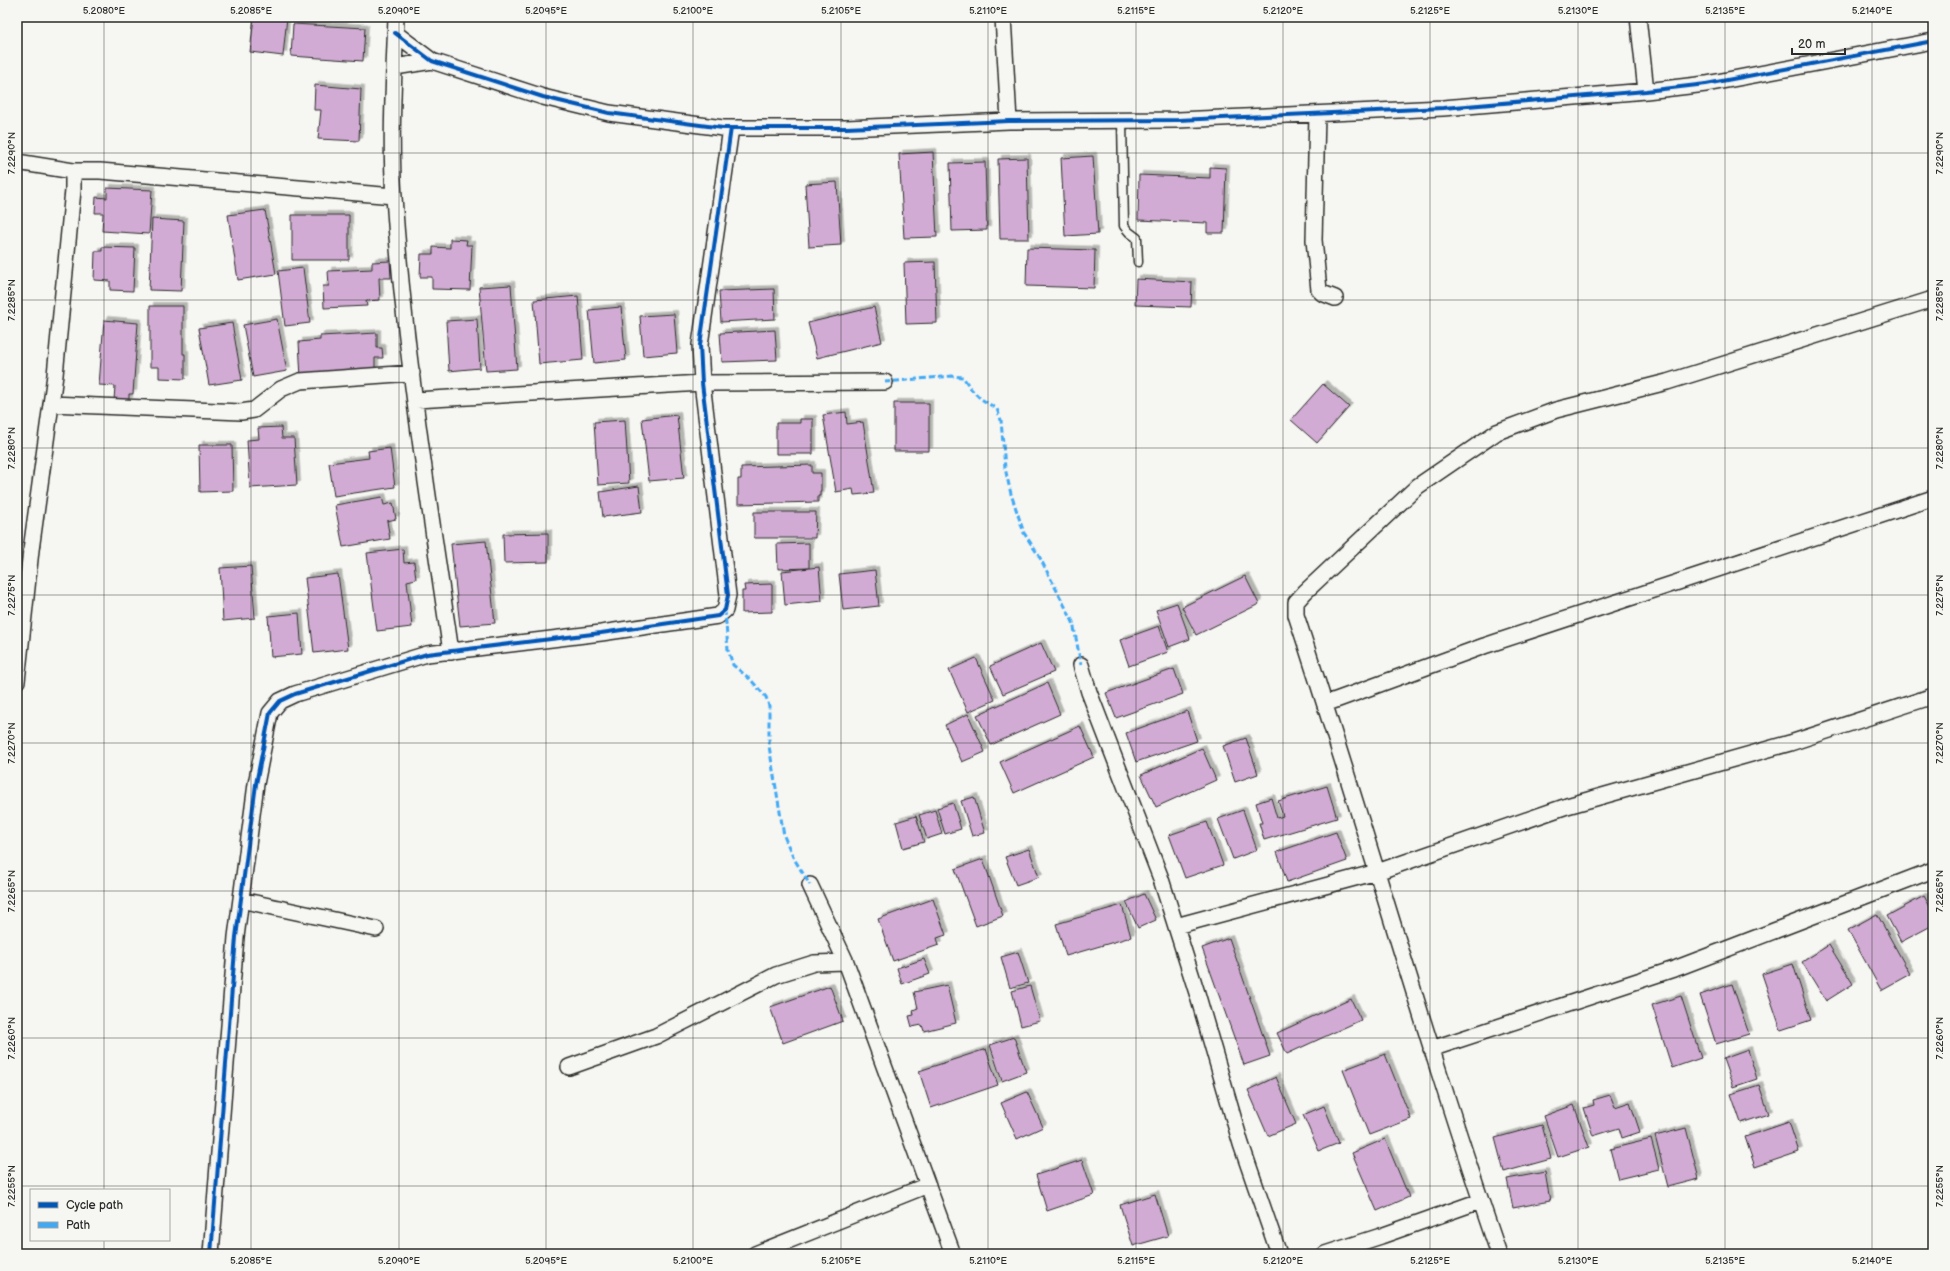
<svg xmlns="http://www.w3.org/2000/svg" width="1950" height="1271" font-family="'Balsamiq Sans',sans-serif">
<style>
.building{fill:#d1abd3;stroke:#2b2b2b;filter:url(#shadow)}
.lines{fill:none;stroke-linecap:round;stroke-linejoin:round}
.service-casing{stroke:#2b2b2b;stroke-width:11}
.minor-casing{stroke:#2b2b2b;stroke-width:18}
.service{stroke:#f6f6f2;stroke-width:8}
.minor{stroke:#f6f6f2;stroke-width:15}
.quiet{stroke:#3fa9f5;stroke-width:3;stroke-dasharray:6 3;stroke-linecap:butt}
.cycleway-casing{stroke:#f6f6f2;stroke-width:6}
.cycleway{stroke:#0057b8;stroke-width:4}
.ticks{fill:none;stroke:#2b2b2b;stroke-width:1;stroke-opacity:0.45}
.neatline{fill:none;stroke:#2b2b2b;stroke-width:1.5}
.ticks-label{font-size:10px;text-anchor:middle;fill:#2b2b2b}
</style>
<defs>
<filter id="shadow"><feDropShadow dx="3.5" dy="-3.5" stdDeviation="0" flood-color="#0004"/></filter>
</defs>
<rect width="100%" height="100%" fill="#f6f6f2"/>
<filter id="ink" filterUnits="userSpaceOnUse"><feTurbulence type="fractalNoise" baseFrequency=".025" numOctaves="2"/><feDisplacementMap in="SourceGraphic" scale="8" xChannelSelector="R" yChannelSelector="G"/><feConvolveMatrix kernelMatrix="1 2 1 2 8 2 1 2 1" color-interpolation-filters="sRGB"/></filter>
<g filter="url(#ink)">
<path class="building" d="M254,17H287L283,56L250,52Z
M293,24L365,28L363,61L291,56Z
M315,85L361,89L359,141L318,139L321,110H314Z
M933,152L937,237L904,238L899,154Z
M1093,156L1098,234L1065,236L1061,158Z
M1027,158L1029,239H1000L998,159Z
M985,162L987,230L952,231L950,163Z
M1210,167L1226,168L1224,233H1207V223L1138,220L1139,175L1210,178Z
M837,182L841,245L809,247L805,184Z
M107,188L152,190L149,234L102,231L103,213H95L96,197L107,198Z
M265,210L276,274L238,280L228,215Z
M292,215H349V260H292Z
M152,219L184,221L181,291L149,290Z
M450,239L467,240L466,245H472L470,290L432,289V277H420L421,254H433V247L450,248Z
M102,247L135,248L133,291L110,290V281L94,280L95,251H102Z
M1027,248L1095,250L1094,288L1026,286Z
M390,261L391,278H379L380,300L366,301L367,306L324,308L323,286H329L328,271L372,269V262Z
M935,262L937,323L906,324L904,263Z
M303,268L310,323L285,326L278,271Z
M1136,279L1192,282L1191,307L1135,305Z
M511,285L517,369L486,371L479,287Z
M774,289L775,319L721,322L719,291Z
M578,296L583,360L539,364L534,300Z
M150,306H183V354H185V379L159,378V367H150Z
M621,307L626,360L594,363L589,310Z
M874,307L882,342L817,358L808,323Z
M674,314L677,353L643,356L640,316Z
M277,319L287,371L253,377L243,325Z
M477,319L480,368L449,371L446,321Z
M104,320L138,323L133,394H129V401L114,400L115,386L99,385Z
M232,323L242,380L209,385L199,328Z
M775,330L777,360L722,362L720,333Z
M377,333V348H382L383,358H375V370L301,378L299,342L320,340V336Z
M1323,384L1349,407L1317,443L1291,420Z
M894,403H929V451H894Z
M846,412L847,424L863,422L874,493L854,495L853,489L836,492L823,415Z
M677,415L684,478L649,481L642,419Z
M800,419H813V454H776V423H800Z
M625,420L629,483L598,485L594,422Z
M281,427L282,438H294L297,485L250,488L247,440L259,439L258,428Z
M199,445H232L233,491L200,492Z
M390,448L395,487L334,496L329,463L369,458L368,451Z
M812,465V473H821V491H820V496H818V502L738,504V479H741V467Z
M639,486L642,512L603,517L600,492Z
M382,497L384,505L393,503L396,519L387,521L390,539L343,547L335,505Z
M754,512H816L815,538H754Z
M548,533V562L504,563L503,534Z
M486,541L495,623L460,626L451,544Z
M809,543V568L778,569L777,544Z
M403,549L404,563L414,562L416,579L407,581L412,627L377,631L367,553Z
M251,566L255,618L223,621L220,568Z
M819,567L822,601L785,605L782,571Z
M875,570L879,606L843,610L839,574Z
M338,574L348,649L314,653L305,578Z
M1245,576L1259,604L1196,635L1182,607Z
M772,584V612L742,613V591H745L744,585Z
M1177,603L1190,639L1169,647L1156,610Z
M299,613L302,654L271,657L268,616Z
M1159,626L1168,652L1129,666L1120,640Z
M1041,643L1054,672L1003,694L990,666Z
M976,658L995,700L968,712L949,670Z
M1174,669L1183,694L1116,718L1106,693Z
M1047,683L1060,714L991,745L977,715Z
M1187,711L1197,741L1136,762L1126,733Z
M968,714L985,752L962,762L945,725Z
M1080,726L1094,757L1014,793L1000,762Z
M1246,738L1258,774L1235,782L1223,746Z
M1202,748L1216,780L1156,807L1141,775Z
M1327,786L1337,818L1264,840L1259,823H1262L1256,803L1271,798L1277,818L1283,816L1278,801Z
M974,797L985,833L972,836L961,801Z
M953,803L961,829L945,834L937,808Z
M935,810L942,834L927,839L919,815Z
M1243,810L1257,850L1233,859L1218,819Z
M916,816L924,842L903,848L896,822Z
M1207,822L1223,865L1185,878L1169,835Z
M1336,832L1347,861L1287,882L1277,852Z
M1029,849L1039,877L1016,885L1005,857Z
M983,859L1003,916L976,926L955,869Z
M1144,894L1156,920L1138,928L1126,902Z
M1924,896L1933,912V925L1901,942L1887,916Z
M933,899L946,935L937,938L939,945L893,961L878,919Z
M1122,905L1131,937L1066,956L1056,924Z
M1877,914L1910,974L1881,990L1848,930Z
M1229,938L1270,1056L1244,1065L1202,948Z
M1829,945L1853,984L1826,1001L1802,962Z
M1018,952L1028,983L1010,988L1001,957Z
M924,959L930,974L902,984L897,968Z
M1793,964L1811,1020L1781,1030L1762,974Z
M1732,984L1749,1034L1716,1044L1700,995Z
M947,985L956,1023L924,1031L922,1025L912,1027L909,1016L914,1015L913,1010L918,1008L914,992Z
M830,986L843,1021L783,1043L770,1007Z
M1030,986L1040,1021L1021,1026L1012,991Z
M1681,996L1701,1058L1672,1068L1652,1005Z
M1351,999L1361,1020L1287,1054L1277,1033Z
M1014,1037L1026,1072L1002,1081L990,1045Z
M986,1049L998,1085L931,1108L919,1071Z
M1748,1050L1757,1079L1733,1087L1723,1059Z
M1385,1054L1411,1119L1369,1135L1343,1070Z
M1276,1077L1296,1124L1268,1136L1248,1090Z
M1759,1085L1769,1114L1741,1123L1731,1094Z
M1027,1092L1043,1127L1017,1139L1001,1103Z
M1610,1095L1615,1107L1630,1102L1640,1132L1622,1138L1619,1128L1593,1136L1584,1108L1594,1105L1593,1100Z
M1574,1105L1589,1147L1558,1157L1544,1116Z
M1324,1106L1339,1143L1319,1151L1303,1115Z
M1789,1122L1799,1152L1755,1167L1745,1137Z
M1542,1125L1551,1159L1504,1172L1495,1138Z
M1686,1128L1699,1179L1668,1187L1655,1136Z
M1385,1139L1409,1197L1377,1211L1352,1153Z
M1651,1139L1659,1169L1618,1179L1610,1149Z
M1082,1160L1094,1195L1047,1211L1036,1175Z
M1545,1172L1550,1201L1513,1208L1507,1179Z
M1155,1194L1168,1236L1133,1246L1120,1205Z"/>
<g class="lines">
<g class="service-casing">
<path id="service" d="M1122,121L1124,226L1129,232L1137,238L1138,262"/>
</g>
<g class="minor-casing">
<path id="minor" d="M396,17C394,77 390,137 394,197C404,349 429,501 451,652
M1003,17L1009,121
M1638,17L1646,91
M395,33L432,61L543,97L609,113L723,128H846L1009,121L1178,120L1443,108L1646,91L1706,84L1933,41
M395,67L432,61
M1317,114L1314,240L1319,290L1322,293L1335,298
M17,162L73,171H100L394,196
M416,400L702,383L885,382
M51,404L241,412L254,410L281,389L300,381L412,373
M1081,665L1089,692L1160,876L1197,993L1241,1144L1279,1254
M17,681L31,550L55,375L73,190V171
M1325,704L1484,646L1933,498
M810,885L846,962L953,1254
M241,900L376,929
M1176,926L1377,872L1567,806L1790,743L1933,696
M1431,1049L1677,968L1933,870
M569,1067L656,1036L776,975L814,963L846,962
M211,1254L236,937L256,784L270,713L280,701L295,694L427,654L601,633L718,616L725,610L728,595L702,383L700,345L731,128
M755,1254L928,1185
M1325,1254L1381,1236L1480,1201
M1499,1254C1426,1043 1366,828 1296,615V602L1305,592L1418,486L1497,432L1556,410L1667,382L1933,299"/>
</g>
<use href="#service" class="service"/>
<use href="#minor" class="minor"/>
<path class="quiet" d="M885,382L952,376L963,377L971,389L981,399L997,409L1001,420L1005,468L1011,494L1024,533L1039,556L1073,622L1081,665
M725,610L728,650L733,665L750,679L766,697L769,706V746L784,836L793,857L810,885"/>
<g class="cycleway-casing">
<path id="cycleway" d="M395,33L432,61L543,97L609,113L723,128H846L1009,121L1178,120L1443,108L1646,91L1706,84L1933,41
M211,1254L236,937L256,784L270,713L280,701L295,694L427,654L601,633L718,616L725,610L728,595L702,383L700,345L731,128"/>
</g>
<use href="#cycleway" class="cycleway"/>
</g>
</g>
<path class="ticks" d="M104,17V1190M251,17V1254M399,17V1254M546,17V1254M693,17V1254M841,17V1254M988,17V1254M1136,17V1254M1283,17V1254M1430,17V1254M1578,17V1254M1725,17V1254M1872,17V1254M17,153H1933M17,300H1933M17,448H1933M17,595H1933M17,743H1933M17,891H1933M17,1038H1933M17,1186H1933M104,1240V1254"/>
<rect width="1950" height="1271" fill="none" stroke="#f6f6f2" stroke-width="44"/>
<rect x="30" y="1189" width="140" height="52" fill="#f6f6f2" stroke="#a5a5a2"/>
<rect x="38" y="1202" width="20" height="6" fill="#0057b8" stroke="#a5a5a2"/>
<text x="66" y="1209" font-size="12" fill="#2b2b2b">Cycle path</text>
<rect x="38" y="1222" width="20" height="6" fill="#3fa9f5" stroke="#a5a5a2"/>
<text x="66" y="1229" font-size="12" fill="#2b2b2b">Path</text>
<path d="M1792 48v6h53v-6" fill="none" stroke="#2b2b2b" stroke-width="2"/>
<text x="1798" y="48" font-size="12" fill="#2b2b2b" stroke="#f6f6f2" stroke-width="3" paint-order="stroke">20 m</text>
<rect x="22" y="22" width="1906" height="1227" class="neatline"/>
<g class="ticks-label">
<text x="104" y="14">5.2080°E</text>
<text x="251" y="14">5.2085°E</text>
<text x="399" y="14">5.2090°E</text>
<text x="546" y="14">5.2095°E</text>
<text x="693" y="14">5.2100°E</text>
<text x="841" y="14">5.2105°E</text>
<text x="988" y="14">5.2110°E</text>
<text x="1136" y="14">5.2115°E</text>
<text x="1283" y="14">5.2120°E</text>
<text x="1430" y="14">5.2125°E</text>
<text x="1578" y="14">5.2130°E</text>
<text x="1725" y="14">5.2135°E</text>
<text x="1872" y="14">5.2140°E</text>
<text transform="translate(11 153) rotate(-90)" y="4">7.2290°N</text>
<text transform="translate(1939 153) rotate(-90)" y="4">7.2290°N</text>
<text transform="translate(11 300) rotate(-90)" y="4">7.2285°N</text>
<text transform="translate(1939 300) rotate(-90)" y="4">7.2285°N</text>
<text transform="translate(11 448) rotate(-90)" y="4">7.2280°N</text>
<text transform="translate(1939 448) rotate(-90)" y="4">7.2280°N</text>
<text transform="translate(11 595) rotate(-90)" y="4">7.2275°N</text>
<text transform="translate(1939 595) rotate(-90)" y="4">7.2275°N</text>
<text transform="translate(11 743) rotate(-90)" y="4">7.2270°N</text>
<text transform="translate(1939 743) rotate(-90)" y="4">7.2270°N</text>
<text transform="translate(11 891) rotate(-90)" y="4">7.2265°N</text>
<text transform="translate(1939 891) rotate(-90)" y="4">7.2265°N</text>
<text transform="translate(11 1038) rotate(-90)" y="4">7.2260°N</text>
<text transform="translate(1939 1038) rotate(-90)" y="4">7.2260°N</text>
<text transform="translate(11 1186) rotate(-90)" y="4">7.2255°N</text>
<text transform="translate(1939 1186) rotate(-90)" y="4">7.2255°N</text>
<text x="251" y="1264">5.2085°E</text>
<text x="399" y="1264">5.2090°E</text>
<text x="546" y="1264">5.2095°E</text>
<text x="693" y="1264">5.2100°E</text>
<text x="841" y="1264">5.2105°E</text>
<text x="988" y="1264">5.2110°E</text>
<text x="1136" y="1264">5.2115°E</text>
<text x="1283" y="1264">5.2120°E</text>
<text x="1430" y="1264">5.2125°E</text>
<text x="1578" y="1264">5.2130°E</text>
<text x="1725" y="1264">5.2135°E</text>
<text x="1872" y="1264">5.2140°E</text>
</g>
</svg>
